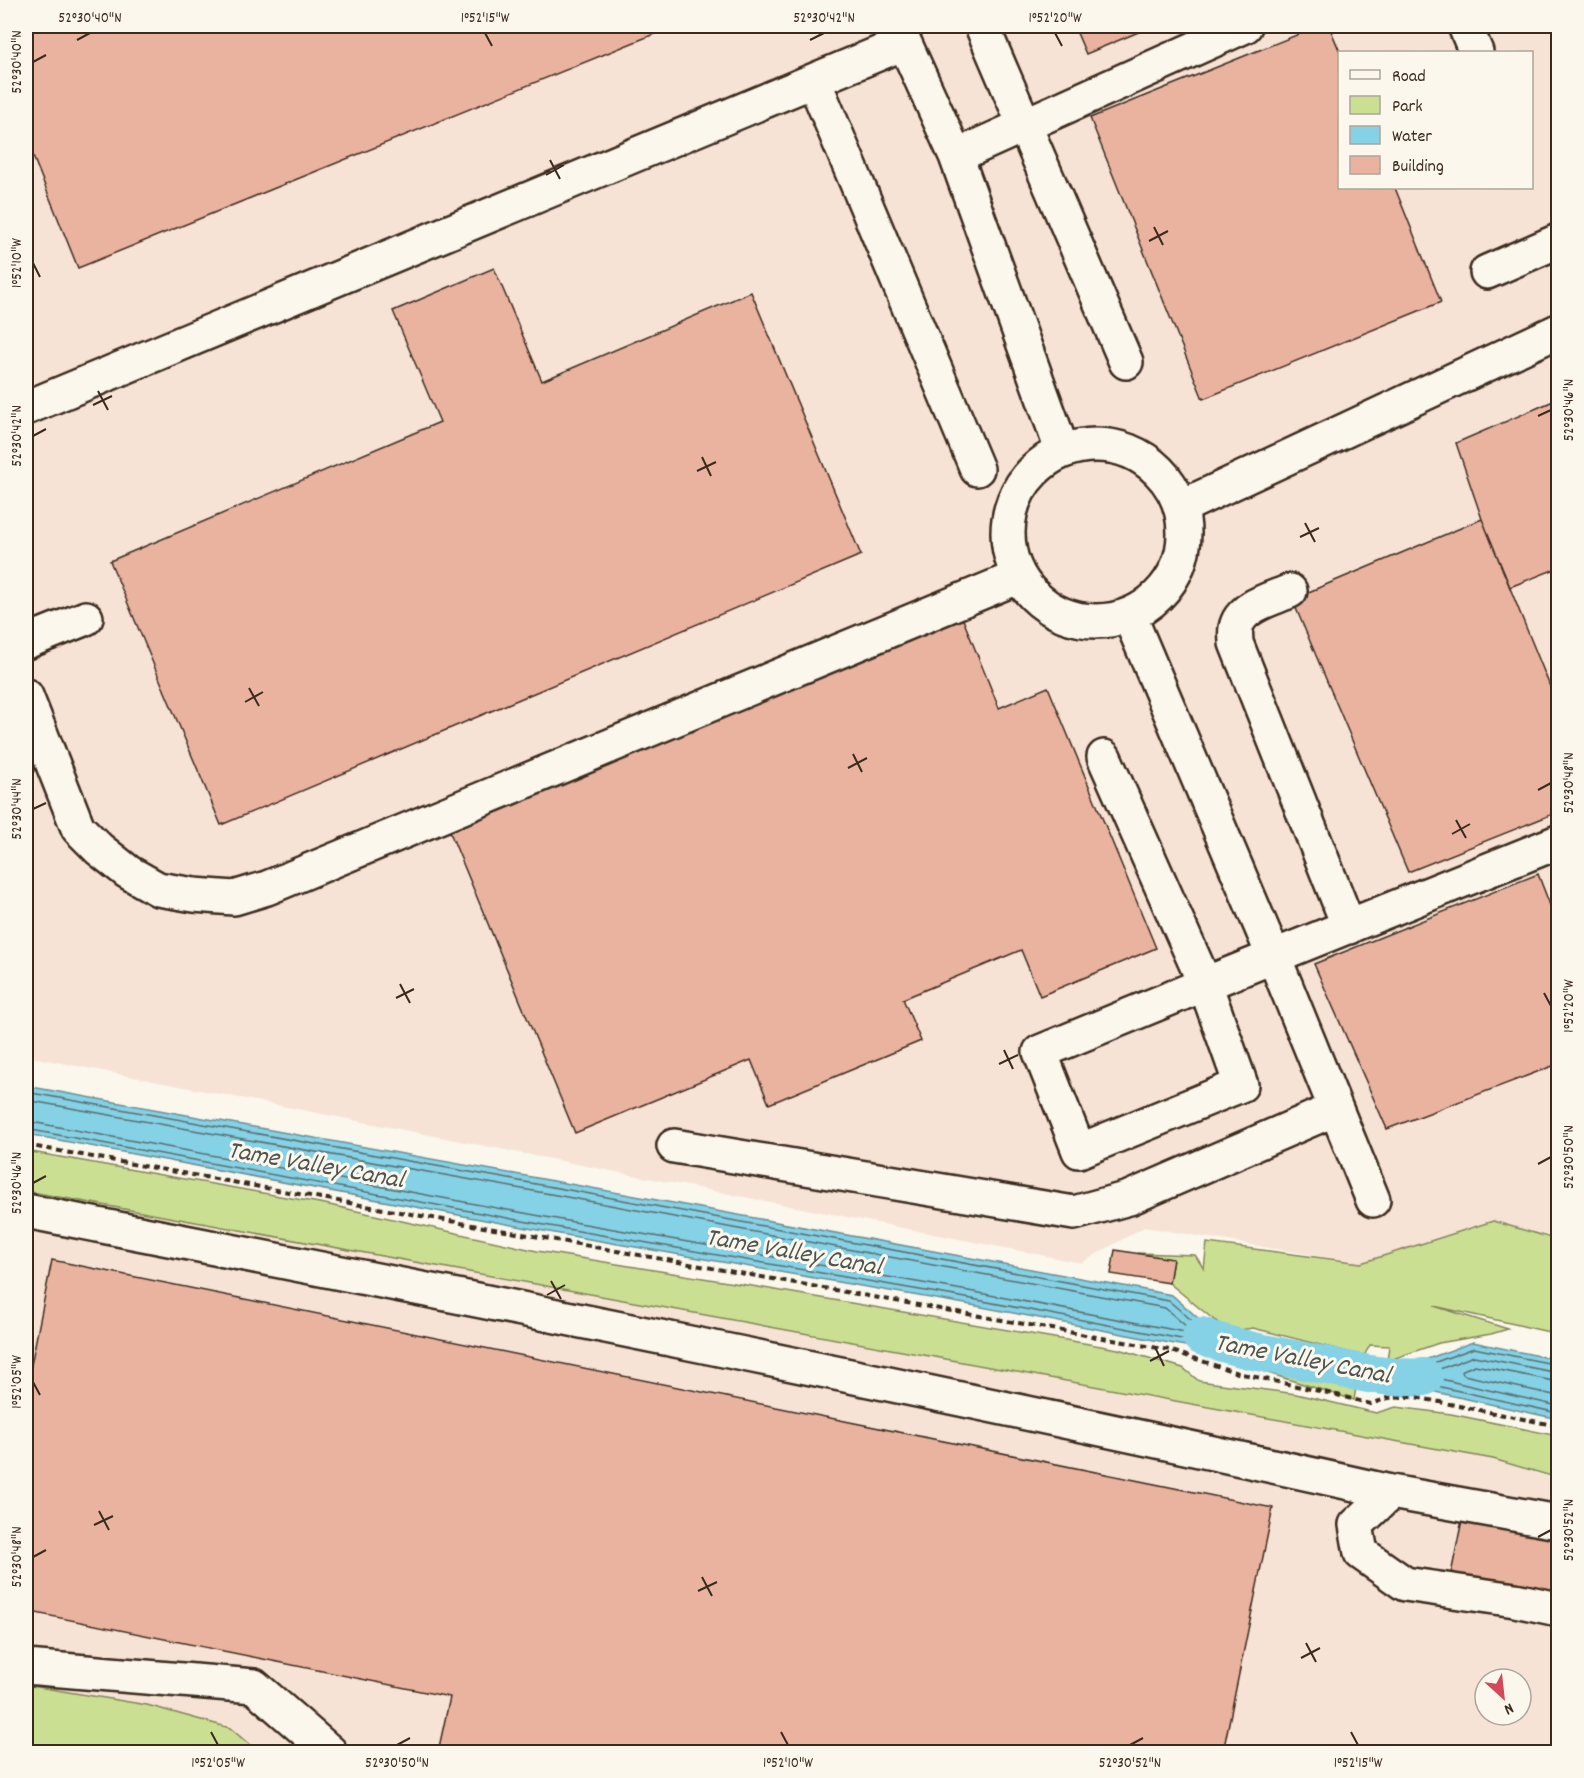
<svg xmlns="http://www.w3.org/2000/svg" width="1584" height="1778" font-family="Dekko,sans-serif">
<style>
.built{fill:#f6e3d5;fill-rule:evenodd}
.green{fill:#cbdf93;stroke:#838458;stroke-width:1.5}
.water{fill:#85d1e5;stroke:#678e95;stroke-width:1.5}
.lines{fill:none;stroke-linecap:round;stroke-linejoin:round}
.shore{stroke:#596d6e;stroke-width:1.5}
.canal{stroke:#85d1e5;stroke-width:38}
.building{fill:#eab3a0;stroke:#3b2a1e;stroke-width:1.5}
.minor-casing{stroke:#3b2a1e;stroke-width:38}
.path{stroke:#3b2a1e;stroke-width:4;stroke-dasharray:6 4.5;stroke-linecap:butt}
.minor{stroke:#fbf7ec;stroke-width:33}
.ticks{fill:none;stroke:#3b2a1e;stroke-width:2}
.labels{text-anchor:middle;stroke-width:6;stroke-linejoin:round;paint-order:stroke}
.water-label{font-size:26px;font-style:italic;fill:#4e5450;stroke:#fbf7ec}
.neatline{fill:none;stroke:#3b2a1e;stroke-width:2}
.ticks-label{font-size:15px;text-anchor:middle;fill:#3b2a1e}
</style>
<rect width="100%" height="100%" fill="#fbf7ec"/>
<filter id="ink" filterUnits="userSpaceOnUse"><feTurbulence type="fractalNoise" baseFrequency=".0167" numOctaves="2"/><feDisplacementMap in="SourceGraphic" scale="12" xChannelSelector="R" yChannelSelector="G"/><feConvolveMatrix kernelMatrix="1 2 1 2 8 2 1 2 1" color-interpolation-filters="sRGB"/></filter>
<g filter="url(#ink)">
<path class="built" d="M26,26H1558V1238L1493,1221L1361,1263L1144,1227L1081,1263L26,1056ZM1340,52H1532V188H1340Z
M26,1191L1493,1459L1558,1480V1752H35L26,1746ZM1485,1679H1521V1715H1485Z"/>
<path class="green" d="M26,1151L325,1204L537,1251L752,1286L1118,1349L1183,1368L1199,1381L1296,1394L1376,1413L1396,1407L1451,1414L1558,1436V1478L1493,1459L26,1191Z
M1493,1221L1558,1240V1334L1434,1306L1508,1329L1491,1334L1439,1343L1387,1361L1389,1346L1370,1345L1364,1356L1253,1328L1232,1331L1214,1320L1169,1283L1173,1259L1137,1253L1195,1255L1204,1269L1207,1243L1361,1263Z
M1251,1362L1357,1381L1354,1400L1249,1367Z
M26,1685L147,1705L230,1728L258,1752H26Z"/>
<path class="water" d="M26,1086L559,1182L1172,1295L1206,1325L1250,1351L1227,1354L971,1305L560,1234L26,1134Z
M1473,1342L1558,1360V1419L1408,1386L1374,1374L1403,1368Z"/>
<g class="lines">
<path class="shore" d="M26,1092L558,1188L1169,1301L1202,1329L1221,1341L1222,1344L1218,1346L972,1299L561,1228L26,1129
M26,1100L556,1195L1165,1308L1187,1327L1188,1329L1185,1332L974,1292L562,1220L26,1121
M1558,1365L1474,1348L1406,1373L1404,1376L1406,1379L1410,1380L1558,1413
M1558,1373L1474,1356L1432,1372L1430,1374L1432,1377L1558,1406
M1558,1382L1475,1365L1463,1370L1462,1372L1464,1375L1558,1396"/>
<path class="canal" d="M1201,1336C1239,1350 1279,1356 1319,1364C1353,1371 1389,1380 1424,1377"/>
</g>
<path class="building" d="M26,26H674L78,268L26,139Z
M1074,26H1153L1086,54Z
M1319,26H1329L1340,52V188H1395L1441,302L1203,399L1090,118Z
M494,268L542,381L751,292L861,555L221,825L110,561L440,422L393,311Z
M1558,399V568L1510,587L1482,519L1456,443Z
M1482,519L1558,706V812L1408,872L1292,599Z
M962,617L999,708L1048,687L1156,948L1040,996L1021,950L903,999L921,1041L769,1104L751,1060L575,1133L449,830Z
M1538,874L1558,926V1064L1387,1129L1314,964Z
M1115,1250L1173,1259L1169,1283L1111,1274Z
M52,1260L1273,1508L1223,1752H438L450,1697L26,1611V1390Z
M1462,1520L1558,1540V1594L1451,1574Z"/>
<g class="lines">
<g class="minor-casing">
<path id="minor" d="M897,26L956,156L1062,450
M982,26L1126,362
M1465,26L1476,52
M814,81L977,469
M956,156L1245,26
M1487,272L1558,241
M26,408L904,43
M1008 533a88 88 0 1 1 176 0a88 88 0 1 1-176 0Z
M1181,507L1558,331
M1290,591C1272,599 1240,606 1236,628C1235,633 1236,639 1236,643L1349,927
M1129,615L1274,957L1373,1200
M26,642L86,618
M26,696L78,828L99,849L128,872L158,889L194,895L234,898L267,888L1018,577
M1104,757L1205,984L1040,1052L1079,1151L1241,1085L1205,984L1558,842
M674,1146L1074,1213L1129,1198L1335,1109
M26,1211C482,1300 937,1391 1391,1492
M1558,1522L1391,1492L1356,1525L1361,1553L1405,1584L1515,1600L1558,1609
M26,1667L254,1686L330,1752"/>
</g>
<path class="path" d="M26,1145L1169,1350L1238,1373L1337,1395L1371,1404L1388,1398L1415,1397L1558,1426"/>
<use href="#minor" class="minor"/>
</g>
</g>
<path class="ticks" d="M485,33L492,46M1055,33L1062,46M77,40L90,33M810,40L824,33M33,62L46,55M550,160L560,179M546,175L564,165M1154,227L1163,245M1149,241L1168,231M33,263L40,277M98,391L108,410M93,405L112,396M1538,416L1551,410M33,436L46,429M702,457L711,476M697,471L716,462M1305,523L1315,542M1300,537L1319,528M249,688L259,706M245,702L263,692M853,754L862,772M848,768L867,758M1538,790L1551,783M33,809L46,803M1456,820L1466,838M1452,834L1470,824M400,984L410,1003M1544,993L1551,1006M396,998L414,989M1004,1050L1013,1069M999,1064L1018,1055M1538,1164L1551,1157M33,1183L46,1176M551,1281L561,1299M547,1295L565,1285M1155,1347L1164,1366M1150,1361L1169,1351M33,1382L40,1395M99,1511L109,1530M94,1525L113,1516M1538,1537L1551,1530M33,1557L46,1550M702,1577L712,1596M698,1591L717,1582M1306,1643L1316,1662M1301,1658L1320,1648M211,1732L218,1745M781,1732L788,1745M1351,1732L1358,1745M397,1745L410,1738M1130,1745L1143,1738"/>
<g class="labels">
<g class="water-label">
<text transform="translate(316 1163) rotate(10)" y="9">Tame Valley Canal</text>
<text transform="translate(794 1250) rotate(10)" y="9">Tame Valley Canal</text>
<text transform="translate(1303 1357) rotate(11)" y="9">Tame Valley Canal</text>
</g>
</g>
<rect width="1584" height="1778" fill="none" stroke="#fbf7ec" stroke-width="66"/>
<rect x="1338" y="51" width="195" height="138" fill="#fbf7ec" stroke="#aea59a" stroke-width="1.5"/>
<rect x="1350" y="70" width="30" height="9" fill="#fbf7ec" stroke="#aea59a" stroke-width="1.5"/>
<text x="1392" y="81" font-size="18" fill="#3b2a1e">Road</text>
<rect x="1350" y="96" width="30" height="18" fill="#cbdf93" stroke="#aea59a" stroke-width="1.5"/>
<text x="1392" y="111" font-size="18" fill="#3b2a1e">Park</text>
<rect x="1350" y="126" width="30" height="18" fill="#85d1e5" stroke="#aea59a" stroke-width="1.5"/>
<text x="1392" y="141" font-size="18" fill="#3b2a1e">Water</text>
<rect x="1350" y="156" width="30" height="18" fill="#eab3a0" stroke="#aea59a" stroke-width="1.5"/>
<text x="1392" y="171" font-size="18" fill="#3b2a1e">Building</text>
<g transform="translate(1503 1697) rotate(153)"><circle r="28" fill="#fbf7ec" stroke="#aea59a" stroke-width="1.5"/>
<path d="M0-4.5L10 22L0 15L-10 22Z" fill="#d1495b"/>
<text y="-9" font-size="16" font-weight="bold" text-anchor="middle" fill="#3b2a1e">N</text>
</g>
<rect x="33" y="33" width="1518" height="1712" class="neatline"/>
<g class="ticks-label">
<text x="90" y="22">52°30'40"N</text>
<text x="485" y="22">1°52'15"W</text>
<text x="824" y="22">52°30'42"N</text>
<text x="1055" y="22">1°52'20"W</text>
<text transform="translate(16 62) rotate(-90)" y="5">52°30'40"N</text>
<text transform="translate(16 263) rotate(-90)" y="5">1°52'10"W</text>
<text transform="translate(1568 410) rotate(-90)" y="5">52°30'46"N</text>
<text transform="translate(16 436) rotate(-90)" y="5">52°30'42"N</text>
<text transform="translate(1568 783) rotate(-90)" y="5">52°30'48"N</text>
<text transform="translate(16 809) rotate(-90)" y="5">52°30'44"N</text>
<text transform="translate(1568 1006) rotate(-90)" y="5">1°52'20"W</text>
<text transform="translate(1568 1157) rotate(-90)" y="5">52°30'50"N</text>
<text transform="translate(16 1183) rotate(-90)" y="5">52°30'46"N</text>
<text transform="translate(16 1382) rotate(-90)" y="5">1°52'05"W</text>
<text transform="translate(1568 1530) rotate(-90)" y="5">52°30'52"N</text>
<text transform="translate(16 1557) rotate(-90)" y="5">52°30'48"N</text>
<text x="218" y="1767">1°52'05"W</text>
<text x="397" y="1767">52°30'50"N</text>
<text x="788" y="1767">1°52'10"W</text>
<text x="1130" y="1767">52°30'52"N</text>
<text x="1358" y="1767">1°52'15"W</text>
</g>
</svg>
